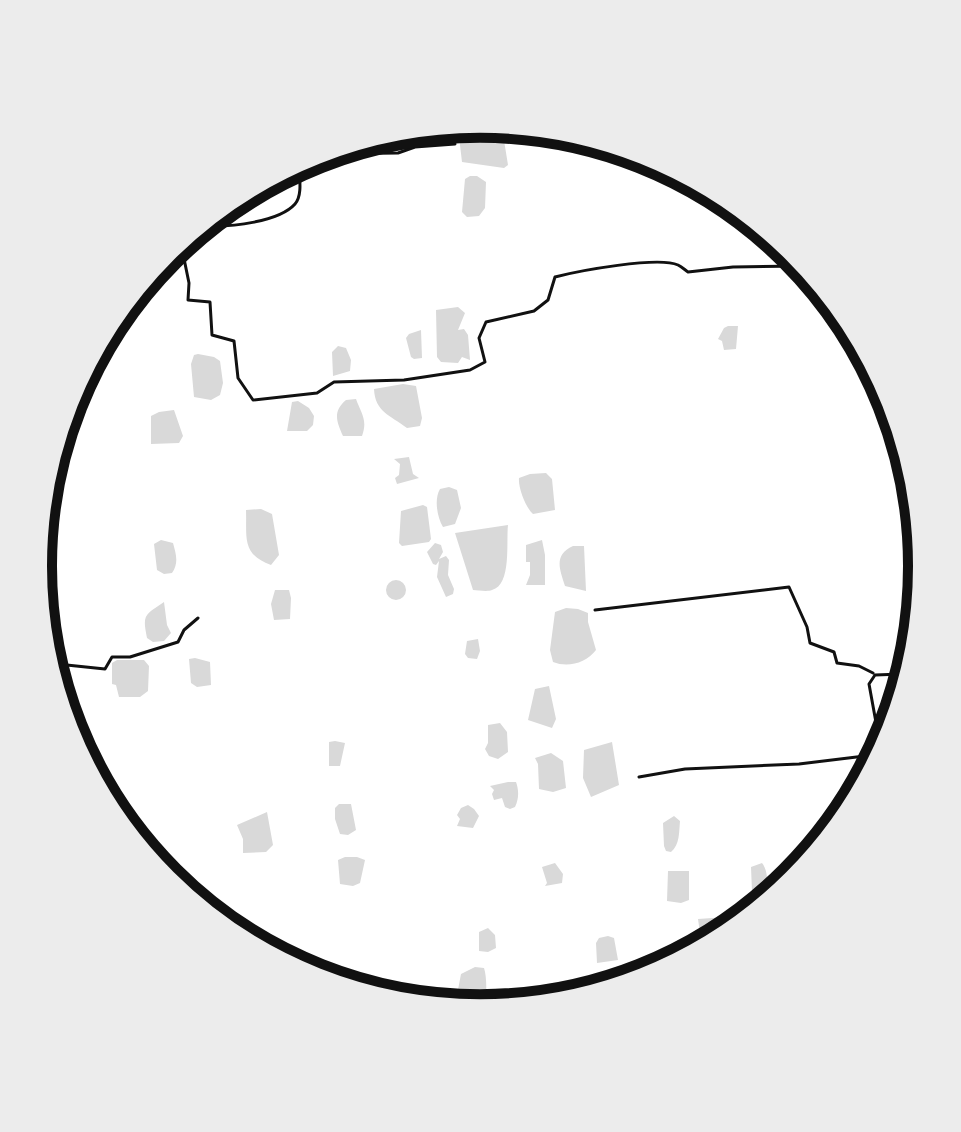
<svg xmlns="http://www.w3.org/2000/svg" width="961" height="1132" font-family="Jost,sans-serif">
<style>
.water{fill:#d9d9d9}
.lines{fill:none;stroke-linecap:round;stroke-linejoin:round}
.minor{stroke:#111;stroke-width:3}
.rim{fill:none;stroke:#111;stroke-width:10}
</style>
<rect width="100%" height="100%" fill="#fff"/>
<path class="water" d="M481,124L502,128L508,165L504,168L462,162L458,128Z
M470,176H477L486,182L485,208L479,216L467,217L462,212L465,179Z
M458,307L465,313L458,330L464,329L468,335L470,360L462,357L458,363L441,362L437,357L436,310Z
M728,326H738L736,349L724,350L722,341L718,339L724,328Z
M421,330L422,358L414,359L411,357L406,338L409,334Z
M338,346L346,348L351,360L350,371L333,376L332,352Z
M198,354L214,357L220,361L223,383L220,395L211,400L194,397L191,364L194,355Z
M403,384L416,386L422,418L420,426L407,428C390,415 375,412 374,389Z
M356,399C361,413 368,420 362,436H343C337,422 332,412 346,400Z
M298,401L309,408L314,416L313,425L307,431H287L292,402Z
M174,410L183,436L179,443L151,444V416L159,412Z
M409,457L413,474L419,478L397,484L395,478L399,475L400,464L394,459Z
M546,473L552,479L555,510L533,514C526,508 518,488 519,478L530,474Z
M449,487L457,490L461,508L455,524L443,527C437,517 434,499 440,489Z
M423,505L427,507L431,539L429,542L402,546L399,543L401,511Z
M261,509L272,514L279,555L271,565C241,554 247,537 246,510Z
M508,525C506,541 512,585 492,590C487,592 478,590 473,590L455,533Z
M161,540L173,543C176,554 179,563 172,573L164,574L157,570L154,544Z
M542,540L545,555V585H526L530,575V562H526V545Z
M435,543L441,545L443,552L439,559L446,556L449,560L448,575L454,589L453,594L446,597L437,577L439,561L436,565L433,564L427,552Z
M573,546H584L586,591L565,586C559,568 554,555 573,546Z
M386 590a10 10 0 1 1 20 0a10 10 0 1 1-20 0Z
M275,590H289L291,598L290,619L274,620L271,604Z
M164,602L167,625L171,633L164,641L153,642L147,638C142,614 145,615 164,602Z
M566,608L578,609L588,613V622L596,650C586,663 568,668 553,662L550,650L555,612Z
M478,639L480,651L477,659L468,658L465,654L467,641Z
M195,658L210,662L211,685L197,687L191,683L189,659Z
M117,660H144L149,666L148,691L140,697H119L116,685L112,684V663Z
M549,686L556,719L552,728L528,720L535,689Z
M500,723L507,732L508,752L498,759L489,756L485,749L488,743V725Z
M335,741L345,743L340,766H329V742Z
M612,742L619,785L591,797L583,778L584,750Z
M551,753L563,761L566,788L553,792L539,789L538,764L535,758Z
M508,782H516C519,790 519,799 515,807L510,809L505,807L502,798L494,800L492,794L494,790L490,786Z
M339,804H351L356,830L348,835L340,834L335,819V808Z
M468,805L474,809L479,816L473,828L457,826L460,819L457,815L461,808Z
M267,812L273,845L266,852L243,853V839L237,825Z
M674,816L680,821C679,831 680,845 671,852L666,851L664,846L663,823Z
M345,857H357L365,860L360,883L353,886L340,884L338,860Z
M797,860H806L793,879L786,884L782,877L784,865Z
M555,863L563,874L562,883L545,886L547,883L542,867Z
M762,863C768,870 768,885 767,895L761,896L752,892L751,867Z
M668,871H689V900L681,903L667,901Z
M727,917L729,922L701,940L698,919Z
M488,928L495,935L496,948L488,952L479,951V932Z
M608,936L614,938L618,960L597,963L596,943L599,938Z
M475,967L484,968C487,977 487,997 484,1005H462L457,995L461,974Z"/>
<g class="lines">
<path class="minor" d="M325,154L398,153L415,147L455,144
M208,226C231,227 279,222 295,204C303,195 299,176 299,166
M181,244L189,283L188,300L210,302L212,335L234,341L238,378L253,400L317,393L334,382L404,380L470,370L485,362L479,338L486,322L534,311L548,300L555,277C578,271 658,256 678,265C682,267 685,270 688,272L733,267L802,266
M595,610L789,587L807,627L810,643L834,652L837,663L859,666L873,673
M57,664L105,669L112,657H130L178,642L184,630L198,618
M639,777L685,769L799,764L873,755L878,750L879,739L869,684L875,675L902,674"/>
</g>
<path d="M0 0H961V1132H0ZM52 566a428 428 0 1 1 856 0a428 428 0 1 1-856 0Z" fill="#ececec" fill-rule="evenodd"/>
<path class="rim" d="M52 566a428 428 0 1 1 856 0a428 428 0 1 1-856 0Z"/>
</svg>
